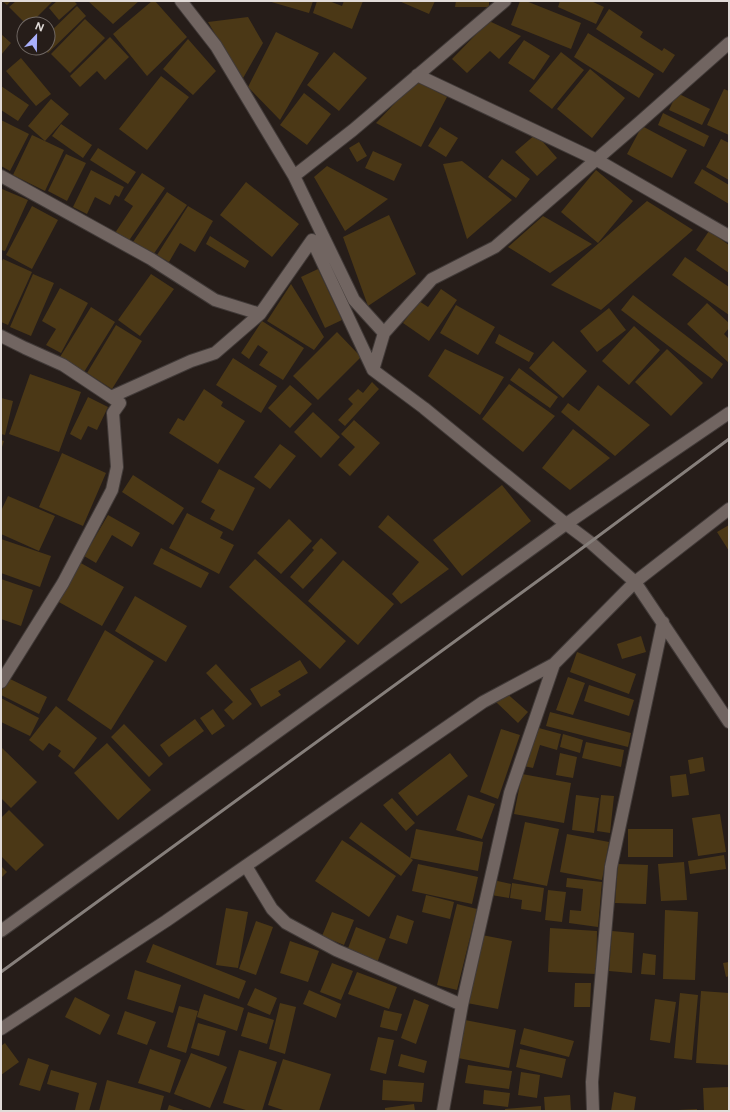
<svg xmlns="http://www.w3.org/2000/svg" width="730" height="1112" font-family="Figtree,sans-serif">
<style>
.building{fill:#4b3816}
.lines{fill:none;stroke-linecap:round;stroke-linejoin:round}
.street-casing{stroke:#413a38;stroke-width:14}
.street{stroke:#716561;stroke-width:12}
.rail{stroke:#867f7b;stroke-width:3}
</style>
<rect width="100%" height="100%" fill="#261d19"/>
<path class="building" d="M2,1H11L7,5Z
M16,1H53L30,24H26L9,7Z
M57,1H74L77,4L59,20L49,8Z
M88,1H139L113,24Z
M152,1H155L187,37L147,76L113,34Z
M268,1H313L309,13Z
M317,1H329L342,6L344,1H363L352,29L313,13Z
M399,1H435L429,14Z
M456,1H489V7H455Z
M520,1H526L581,23L571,49L511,25Z
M560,1H591L604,7L596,24L558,7Z
M77,6L86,16L48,53L43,48H48V34Z
M609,9L643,32L640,37L662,51L664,48L675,55L663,73L596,29Z
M248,17L263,43L242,80L208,22Z
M85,19L105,38L70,73L51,54Z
M489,21L521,36L499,59L490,51L467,73L452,59Z
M276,32L319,53L280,120L248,87Z
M588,33L654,74L639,98L574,57Z
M1,34L11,43L1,55Z
M110,37L129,57L105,80L97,71L80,87L70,76Z
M188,39L216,71L193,95L163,69Z
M524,40L550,56L534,80L508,63Z
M334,52L367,78L339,111L307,85Z
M561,52L584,70L552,109L529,91Z
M21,58L51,94L36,106L6,71Z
M590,69L625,98L592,138L557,109Z
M161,76L189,97L147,150L119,129Z
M416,81L447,97L421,147L376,123Z
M1,86L29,105L18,121L1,110Z
M724,89L729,91V135L707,125Z
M304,93L331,114L307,145L280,125Z
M677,93L710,109L702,125L669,110Z
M51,99L69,114L45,141L28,126Z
M663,113L709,136L704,147L658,125Z
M1,120L29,134L10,171L1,166Z
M61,124L92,145L83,158L52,136Z
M642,126L687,150L672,178L627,154Z
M440,127L458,138L446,157L428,146Z
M536,134L557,158L537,176L515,152Z
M32,135L64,150L45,191L13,175Z
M721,139L729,143V180L706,167Z
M359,142L367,156L357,162L349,148Z
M98,148L136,172L128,184L90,160Z
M373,151L402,164L394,181L365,168Z
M66,154L86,163L67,201L48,191Z
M502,159L530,179L516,198L488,177Z
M462,161L512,200L467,239L443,164Z
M327,166L388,199L345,231L314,177Z
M702,169L729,185V204L694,183Z
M91,170L124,187L119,197L115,195L110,205L95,197L87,214L73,207Z
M596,170L633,201L598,243L561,212Z
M142,173L165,188L128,242L115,233L133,206L124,200Z
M246,182L299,224L272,257L220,215Z
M2,189L28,200L5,251L1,250V192Z
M167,192L187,205L153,255L133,242Z
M647,201L693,230L601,310L551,285Z
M32,206L58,220L32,269L6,255Z
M188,206L213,221L195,252L180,243L169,262L157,255Z
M389,215L416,274L368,306L343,237Z
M543,216L592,244L550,273L508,247Z
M709,231L729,245V273L696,250Z
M210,236L249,261L245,268L206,244Z
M685,257L729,287V315L672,275Z
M3,259L32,272L8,325L1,322V263Z
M318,269L342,320L325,328L301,277Z
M33,274L54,283L31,336L10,327Z
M151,274L174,289L140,336L118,320Z
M291,284L324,337L314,350L267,321Z
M60,288L88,303L61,353L46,345L56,329L42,321Z
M441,289L457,300L429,341L403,323L419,301L428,307Z
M633,295L723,364L712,379L621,310Z
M707,303L729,323V328L724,334L729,339V363L687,324Z
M456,305L495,327L478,355L440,333Z
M91,307L115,322L84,372L60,357Z
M609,308L626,330L597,352L580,331Z
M262,321L304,348L283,380L259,365L268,352L258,345L249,359L241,353Z
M116,325L142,341L112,389L87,373Z
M634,326L660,350L629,385L602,361Z
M337,332L361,357L318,400L293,376Z
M499,334L534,353L529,362L495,343Z
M553,341L587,371L563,398L529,368Z
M445,349L504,377L480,415L428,376Z
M667,349L703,383L671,416L635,382Z
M233,358L277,386L261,413L216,385Z
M519,368L558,397L550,408L510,380Z
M30,374L81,392L59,452L9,434Z
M372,382L379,389L345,426L338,420L353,404L348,399L358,389L363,393Z
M509,384L555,416L523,452L482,419Z
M290,385L312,404L290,428L268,408Z
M598,385L650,425L615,456L561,412L568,403L579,411Z
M204,389L223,402L221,406L245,421L218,464L169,433L178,418L184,421Z
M88,397L108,407L97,430L88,426L81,440L70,434Z
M1,398L13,401L5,435L1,434Z
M313,412L340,437L321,458L294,432Z
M354,420L380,443L350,476L338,465L355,447L341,434Z
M573,429L610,458L570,490L542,468Z
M1,440L4,441L1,450Z
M280,444L296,456L270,489L254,477Z
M62,453L106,473L83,526L39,507Z
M219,469L255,488L233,531L210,519L215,510L201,502Z
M133,475L184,508L173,525L122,492Z
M502,485L531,521L462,576L433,540Z
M8,496L55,516L39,551L1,534V511Z
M187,513L223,532L220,538L234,545L219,574L169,548Z
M108,515L140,533L132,547L112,535L96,563L84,556Z
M388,515L449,569L401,604L392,594L419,562L378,527Z
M289,519L312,541L281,574L257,553Z
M729,525V551L717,532Z
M321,538L337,553L303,589L290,577L314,550L312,548Z
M1,539L51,556L40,587L1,573Z
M161,548L209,573L201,588L153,564Z
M255,559L346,641L320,669L229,587Z
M343,560L394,604L358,645L308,601Z
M79,562L124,587L102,626L57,601Z
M1,579L33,590L21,626L1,619Z
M135,596L187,626L166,662L115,631Z
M105,630L154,661L111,730L67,700Z
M641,636L646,652L622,659L617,644Z
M577,652L636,674L629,694L570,672Z
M300,660L308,673L278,691L281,695L261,707L250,689Z
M216,664L252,704L233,720L224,710L233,702L206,673Z
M568,677L585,683L573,715L556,710Z
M8,678L47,697L39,714L1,695V692Z
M589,685L634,700L629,716L584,701Z
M505,692L528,712L518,723L496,702Z
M1,698L39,718L30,736L1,722Z
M56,706L97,738L74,769L58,756L61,751L49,743L43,751L29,740Z
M213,709L225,726L212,735L200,718Z
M550,712L631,733L628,747L546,726Z
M195,719L204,731L169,757L160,745Z
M124,724L163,764L149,777L111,737Z
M535,727L561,734L557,750L540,745L533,768L524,766Z
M501,729L520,735L498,799L480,792Z
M563,734L583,740L580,753L560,747Z
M586,742L624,750L621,767L582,758Z
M107,743L151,790L118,820L74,773Z
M1,747L37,782L11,808L1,798Z
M450,753L468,776L417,816L398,793Z
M560,753L577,757L573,778L556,775Z
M703,757L705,771L690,774L688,760Z
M522,774L571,783L564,823L514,814Z
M686,774L689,795L672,797L670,776Z
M468,795L495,804L482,839L456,830Z
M576,795L599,798L594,833L572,830Z
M601,795L614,796L610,833L597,831Z
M392,798L415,823L406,831L383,805Z
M9,810L44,845L16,871L1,856V818Z
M720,814L726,852L698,856L692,818Z
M361,822L413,860L401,876L349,838Z
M525,822L559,829L547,886L513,879Z
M416,829L483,842L478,871L410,858Z
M628,829H673V857H628Z
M567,834L609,842L602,880L560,872Z
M342,840L396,876L369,917L315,881Z
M724,855L726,869L690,874L688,861Z
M684,862L687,900L661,901L658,864Z
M418,864L478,877L472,904L412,891Z
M618,864L648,865L646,904L615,903Z
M1,866L7,872L1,878Z
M567,878L602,882L598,927L569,923L570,910L581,911L583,889L566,887Z
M493,880L511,884L509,898L491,895Z
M512,883L544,888L541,912L521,909L522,900L510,898Z
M548,890L566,892L562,922L545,920Z
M426,895L454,902L450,919L422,912Z
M457,904L477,909L457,990L437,985Z
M226,908L248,912L238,968L216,965Z
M665,910L698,912L695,980L663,979Z
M332,912L354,920L344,945L322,936Z
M397,915L414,921L407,944L389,938Z
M256,921L273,927L256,975L239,969Z
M356,927L386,939L377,963L347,951Z
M550,928L597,931L596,974L548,972Z
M612,931L634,933L632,973L609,971Z
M482,935L512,941L498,1009L467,1003Z
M290,941L319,951L308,982L280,973Z
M153,944L246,981L239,999L146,962Z
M643,953L656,955L655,975L641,974Z
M729,962V976L726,977L723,963Z
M332,963L353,971L341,1000L320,992Z
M135,970L181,985L173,1013L127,999Z
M357,972L397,987L389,1009L348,994Z
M575,983H591L590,1007H574Z
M255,988L277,998L270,1015L247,1005Z
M309,990L341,1004L336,1018L303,1004Z
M701,991L729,993V1065L696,1063Z
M680,993L698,995L692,1060L674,1058Z
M204,994L244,1008L237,1031L197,1017Z
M75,997L110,1015L100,1035L65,1017Z
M414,999L429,1005L416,1044L401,1038Z
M655,999L676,1002L670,1043L650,1040Z
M280,1003L296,1007L285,1054L269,1049Z
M179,1006L198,1011L186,1053L167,1047Z
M384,1010L402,1014L397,1031L380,1027Z
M125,1011L156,1022L147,1045L117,1034Z
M248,1012L274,1020L267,1044L241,1036Z
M465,1020L516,1030L509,1068L458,1058Z
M198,1023L226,1031L219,1056L191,1048Z
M524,1028L574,1041L569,1057L520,1044Z
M378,1037L394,1040L386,1074L370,1070Z
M5,1043L19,1062L1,1075V1046Z
M150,1049L181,1060L170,1093L138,1083Z
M520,1049L566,1059L562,1078L516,1067Z
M239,1050L277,1062L262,1111H249L223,1103Z
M191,1053L227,1067L210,1108L174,1094Z
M401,1054L427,1061L424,1073L398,1066Z
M28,1058L49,1065L40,1091L19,1085Z
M283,1059L331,1074L319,1111H286L268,1105Z
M468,1065L512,1071L509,1089L465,1083Z
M51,1070L97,1083L89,1111L75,1110L79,1093L47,1084Z
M521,1072L540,1075L537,1098L518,1095Z
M107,1080L164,1096L160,1111H99Z
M383,1080L424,1083L422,1102L382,1100Z
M729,1087V1111H704L703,1088Z
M484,1090L510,1093L508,1107L483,1104Z
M614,1092L636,1097L634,1111H611Z
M570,1095L571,1111H545L544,1097Z
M414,1104L415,1111H385V1108Z
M169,1105L186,1111H167Z
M541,1106V1111H505V1109Z
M697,1109V1111H678V1110Z"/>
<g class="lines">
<g class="street-casing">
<path id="street" d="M181,1L216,46L294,176L354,300L384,333L373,370L424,408L566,524L590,542L635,582L729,722
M417,75L597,160L729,236
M1,176L151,259L215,300L260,314
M294,176L353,130L505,1
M384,333L432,279L495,247L641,121L729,43
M1,336L25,348L63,365L111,397L191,361L215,353L260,314L312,240L373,370
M1,682L63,583L112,490L117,467L113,413L120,403L111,397
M246,866L272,909L286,923L336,950L462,1005
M1,931L566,524L729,413
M1,1029L166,921L483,702L554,664L635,582L729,509
M443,1111L462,1005L510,793L554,664
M593,1111L592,1082L611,867L663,622"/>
</g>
<use href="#street" class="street"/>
<path class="rail" d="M1,972L554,569L729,439"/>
</g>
<rect width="730" height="1112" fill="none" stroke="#e1dbd8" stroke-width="4"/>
<g transform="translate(36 36) rotate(22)"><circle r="19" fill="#261d19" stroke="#716965"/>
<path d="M0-3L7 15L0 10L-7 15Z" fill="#a9b0fc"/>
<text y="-6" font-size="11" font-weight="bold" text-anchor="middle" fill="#e1dbd8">N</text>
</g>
</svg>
